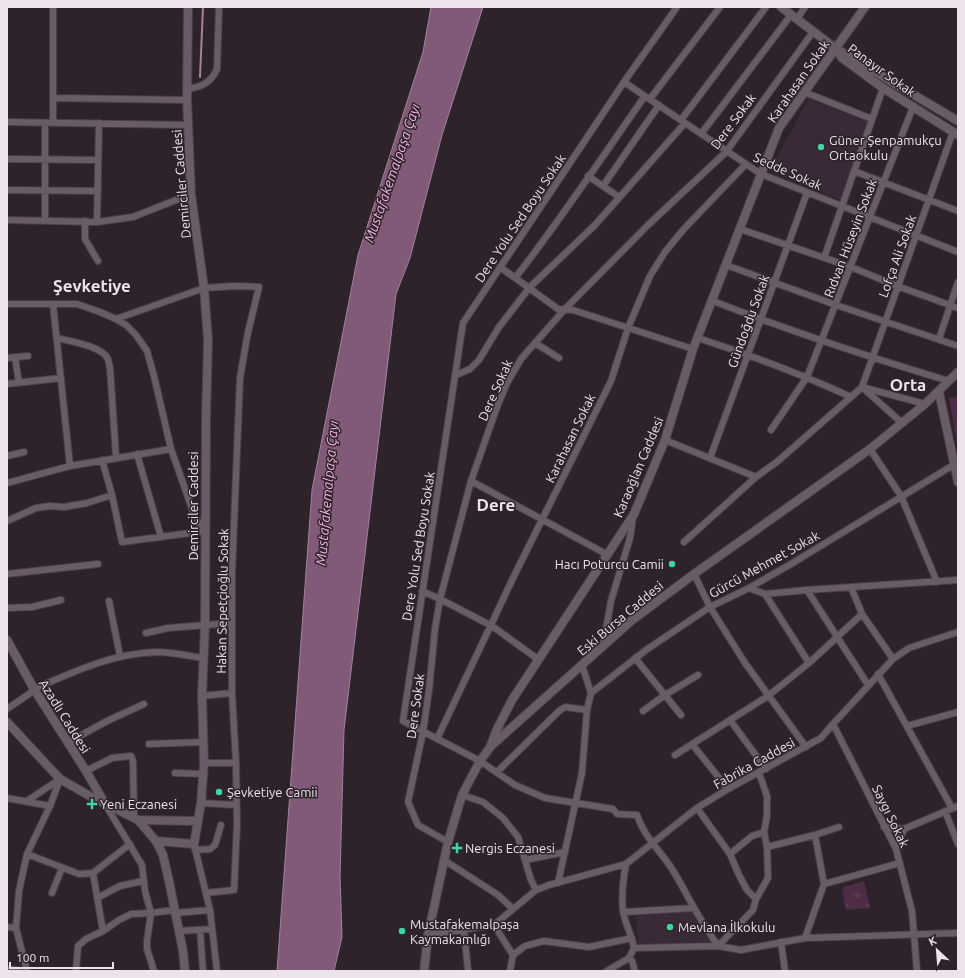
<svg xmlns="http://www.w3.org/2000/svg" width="965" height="978" font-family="Ubuntu,sans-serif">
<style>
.built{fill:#3a2936}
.grass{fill:#4c2d45}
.park{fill:url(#park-tufts)}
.water{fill:#815a77;stroke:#a1839a}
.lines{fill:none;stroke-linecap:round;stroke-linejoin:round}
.stream{stroke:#a1839a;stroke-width:2}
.street-casing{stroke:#494047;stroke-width:8}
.secondary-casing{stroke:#494047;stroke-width:10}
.street{stroke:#695c66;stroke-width:6}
.secondary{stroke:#695c66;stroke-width:8}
.poi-dot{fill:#3fd4a2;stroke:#2e232b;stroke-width:1.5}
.labels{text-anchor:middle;stroke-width:3;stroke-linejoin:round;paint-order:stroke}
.street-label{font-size:13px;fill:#ece4ea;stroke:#2e232b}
.poi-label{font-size:13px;fill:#ece4ea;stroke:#2e232b;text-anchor:start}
.water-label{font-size:14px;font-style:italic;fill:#f5b4e4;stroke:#2e232b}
.district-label{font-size:17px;font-weight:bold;fill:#ece4ea;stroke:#2e232b}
</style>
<defs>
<pattern id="park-tufts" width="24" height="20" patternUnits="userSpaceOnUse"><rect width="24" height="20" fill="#4c2d45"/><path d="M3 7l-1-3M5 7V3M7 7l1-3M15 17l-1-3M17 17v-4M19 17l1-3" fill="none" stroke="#664b60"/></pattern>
</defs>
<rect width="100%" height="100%" fill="#2e232b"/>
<path class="built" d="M808,99L868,122L841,200L770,171Z
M694,912L710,942L638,945L636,913Z"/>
<path class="grass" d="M958,397V450L949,398Z"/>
<path class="park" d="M864,881L870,908L846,910L842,888Z"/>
<path class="water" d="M431,7H483L442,135L410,258L396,294L344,730L340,876L342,937L334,971H277L312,490L358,255L423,52Z"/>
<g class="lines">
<path class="stream" d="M200,77L203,7"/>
<g class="street-casing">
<path id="street" d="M53,7V122
M677,7L624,82L463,323L403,721L480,761L515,785L545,798L613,809L617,814L637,815C644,837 660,850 672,869C680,881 686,894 693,906C701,920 709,933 718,946L741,950L805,938L958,933
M797,19L805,7
M624,82L761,174L958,252
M187,89C201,87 211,83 217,69L219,7
M804,92L872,119
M53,98L187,100
M650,99L720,7
M681,120L766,7
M7,122L188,125
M701,134L791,15
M7,159L98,160
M854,171L958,211
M588,176L619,197
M603,186L659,105
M7,190L98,191
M7,220L97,222L133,217L191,194
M45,221V123
M85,221V239L98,261
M97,222L99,123
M740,229L851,267L897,286L958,308
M824,258L883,88
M726,265L836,305L958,346
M500,267L558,309L573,310L693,349
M516,277C561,219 602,157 645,96
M713,301C790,331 869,357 949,381
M7,304H77L100,312L116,319L204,288L236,286L259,287L248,332L240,378L232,573V693L236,763L237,825L234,890L206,893
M53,304L70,466
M57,338C69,341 102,346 108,359C109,362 109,365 110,368L116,457
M698,338C750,355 801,374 851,397L862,387L902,423
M939,339L958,282
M535,343L559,358
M15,357L19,383
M7,358L28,356
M456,375L470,369L479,360L499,327L530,287L595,225L685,123
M7,384L61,378
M925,404L862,387L953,132
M771,430L807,377L913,107
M665,440L756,477
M870,449L901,496L937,582
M137,454L161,537
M7,456L24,452
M710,458L807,193
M102,460L112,495L122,542L205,531L195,517L171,449L154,376L147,351L136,335L126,325L116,319
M471,481L608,555
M7,483L70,466L171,449
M7,521L36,508L50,506L64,507L87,503L112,495
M684,542L756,477L778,461L851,397
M7,574L98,564
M694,574L710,607L745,663L806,747
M749,588L765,594L807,590L958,580
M807,590L868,685
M422,591L440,599L492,626L539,660
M765,594L809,663
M109,601L120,656
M7,608L32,607L61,600
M862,614L893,659
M146,633L168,628L232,623
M603,646L611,601L630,538L633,517
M635,658L681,715
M878,674L952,808
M591,693L646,650L710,607L749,588L791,564L955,464
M202,696L232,693
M7,709L29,694L34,689C73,672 113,653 157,652C172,652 188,656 203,658
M643,711L665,695L698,675
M730,720L766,769
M833,724L896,849L912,911L917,971
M907,726L958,712
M437,739L514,576L611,381L628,328L650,276L665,252L683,230L745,165
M67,743L107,721L144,704
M149,744L203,742
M692,744L728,789
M675,755L768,696L809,663L862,614L851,587
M204,763H236
M86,771L112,758L131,756L133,761L134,818
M497,772L559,711L565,707L587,710
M175,773L203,774
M462,795L483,802L503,818L518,837L531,880L536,890
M7,798L50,806
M27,801L60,779
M201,803L236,805
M105,804L142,865L145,891L151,913L147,941V949L154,971
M697,808L730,854L739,875L747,890L756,899
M945,811L958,844
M884,827L904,829L958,806
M448,842L418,825L408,802L423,732L429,690L435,629L440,599L471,481L497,407L507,383L521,359L564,310L648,225L726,152L813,32
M194,844L210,910L217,971
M767,847L815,835L839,827
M896,849L904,829
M195,850L210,849L215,845L221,825
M27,854L79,874L93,873L130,844
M730,854L752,836L764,832
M444,860L498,895L513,909
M525,860L565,852
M93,873L103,931
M558,883L582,773L587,710L591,693L582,665
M824,884L900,863
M52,893L62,868
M97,898L120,886L143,881
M624,912L694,908
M175,913L210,910
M494,925L513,955
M7,927L16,928
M200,930L203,971
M464,930L468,971
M179,931L212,929
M428,935L494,925L536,890L549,885L626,864
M805,938L824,884L815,835
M781,942L785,971
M634,948C632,935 625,924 623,911C621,895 623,880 626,864L697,808L728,789L821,738L833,724L893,659L909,648L958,632
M634,948L718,946L753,910L756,899L768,878L767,847L764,832L767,816V796L759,773
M629,958L632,961L635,971
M27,971L16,928L19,891L27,854L50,806L60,779
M76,971L78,946L86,939L103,931L119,920L131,914L151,913L174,910
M510,971L513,955L525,946L544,941L589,947L632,938
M607,971L629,958L634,948"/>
</g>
<g class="secondary-casing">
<path id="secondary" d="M781,7L835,48
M958,121L835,48L842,58L883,88L958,135
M939,392L958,482
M7,640L34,689L86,771L105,804
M7,722L60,779L88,795L138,820L156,841L163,855L169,881L183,951L185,971
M491,745L497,729L512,700L634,514L665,440L693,349L779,128L865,7
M138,820L198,821
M156,841L194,844L201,803L204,763L202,696L205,625L206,418L208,340L204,288L191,194L187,100L188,7
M7,970L18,971
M424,971L428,935L448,842L462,795L480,761L491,746L631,621L694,574L870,449L925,404L958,372"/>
</g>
<use href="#street" class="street"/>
<use href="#secondary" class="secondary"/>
</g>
<g class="poi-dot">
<circle cx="821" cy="147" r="4"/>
<circle cx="672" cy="564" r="4"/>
<circle cx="219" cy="792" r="4"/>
<path d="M90 798h4v4h4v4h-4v4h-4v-4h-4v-4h4z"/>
<path d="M455 842h4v4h4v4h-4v4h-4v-4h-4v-4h4z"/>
<circle cx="670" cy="927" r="4"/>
<circle cx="402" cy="931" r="4"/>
</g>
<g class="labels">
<g class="street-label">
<text transform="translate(882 70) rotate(36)" y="5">Panayır Sokak</text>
<text transform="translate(798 81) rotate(-55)" y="5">Karahasan Sokak</text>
<text transform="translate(733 121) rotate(-53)" y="5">Dere Sokak</text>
<text transform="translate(788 171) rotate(24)" y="5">Sedde Sokak</text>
<text transform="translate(181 184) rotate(-95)" y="5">Demirciler Caddesi</text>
<text transform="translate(520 218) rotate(-56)" y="5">Dere Yolu Sed Boyu Sokak</text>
<text transform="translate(850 238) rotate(-69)" y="5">Rıdvan Hüseyin Sokak</text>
<text transform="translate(897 256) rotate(-70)" y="5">Lofça Ali Sokak</text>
<text transform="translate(748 321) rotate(-70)" y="5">Gündoğdu Sokak</text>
<text transform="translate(495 390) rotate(-66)" y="5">Dere Sokak</text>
<text transform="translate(570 438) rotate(-64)" y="5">Karahasan Sokak</text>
<text transform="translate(638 467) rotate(-67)" y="5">Karaoğlan Caddesi</text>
<text transform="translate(193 506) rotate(-90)" y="5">Demirciler Caddesi</text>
<text transform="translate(418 546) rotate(-81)" y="5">Dere Yolu Sed Boyu Sokak</text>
<text transform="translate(764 564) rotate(-29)" y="5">Gürcü Mehmet Sokak</text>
<text transform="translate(222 601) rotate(-89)" y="5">Hakan Sepetçioğlu Sokak</text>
<text transform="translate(620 618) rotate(-40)" y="5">Eski Bursa Caddesi</text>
<text transform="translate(415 706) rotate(-82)" y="5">Dere Sokak</text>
<text transform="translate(65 716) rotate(58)" y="5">Azadlı Caddesi</text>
<text transform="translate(754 763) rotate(-29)" y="5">Fabrika Caddesi</text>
<text transform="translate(891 816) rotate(64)" y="5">Saygı Sokak</text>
</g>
<g class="poi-label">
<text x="829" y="145">Güner Şenpamukçu<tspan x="829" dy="15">Ortaokulu</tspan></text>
<text x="664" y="569" text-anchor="end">Hacı Poturcu Camii</text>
<text x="227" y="797">Şevketiye Camii</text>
<text x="100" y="809">Yeni Eczanesi</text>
<text x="465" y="853">Nergis Eczanesi</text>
<text x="410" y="929">Mustafakemalpaşa<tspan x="410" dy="15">Kaymakamlığı</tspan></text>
<text x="678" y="932">Mevlana İlkokulu</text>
</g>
<g class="water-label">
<text transform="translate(392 173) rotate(-71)" y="5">Mustafakemalpaşa Çayı</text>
<text transform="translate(327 493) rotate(-85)" y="5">Mustafakemalpaşa Çayı</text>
</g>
<g class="district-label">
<text x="92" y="292">Şevketiye</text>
<text x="908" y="391">Orta</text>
<text x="496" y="511">Dere</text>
</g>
</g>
<rect width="965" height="978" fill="none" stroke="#ece4ea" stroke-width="16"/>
<g transform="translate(937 950) rotate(334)" stroke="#2e232b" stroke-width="3" paint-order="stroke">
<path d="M0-3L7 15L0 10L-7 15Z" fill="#ece4ea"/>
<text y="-6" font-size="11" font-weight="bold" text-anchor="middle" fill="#ece4ea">K</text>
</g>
<path d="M10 962v6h103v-6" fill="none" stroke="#ece4ea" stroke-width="2"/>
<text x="16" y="962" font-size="12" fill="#ece4ea" stroke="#2e232b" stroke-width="3" paint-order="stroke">100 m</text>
</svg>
